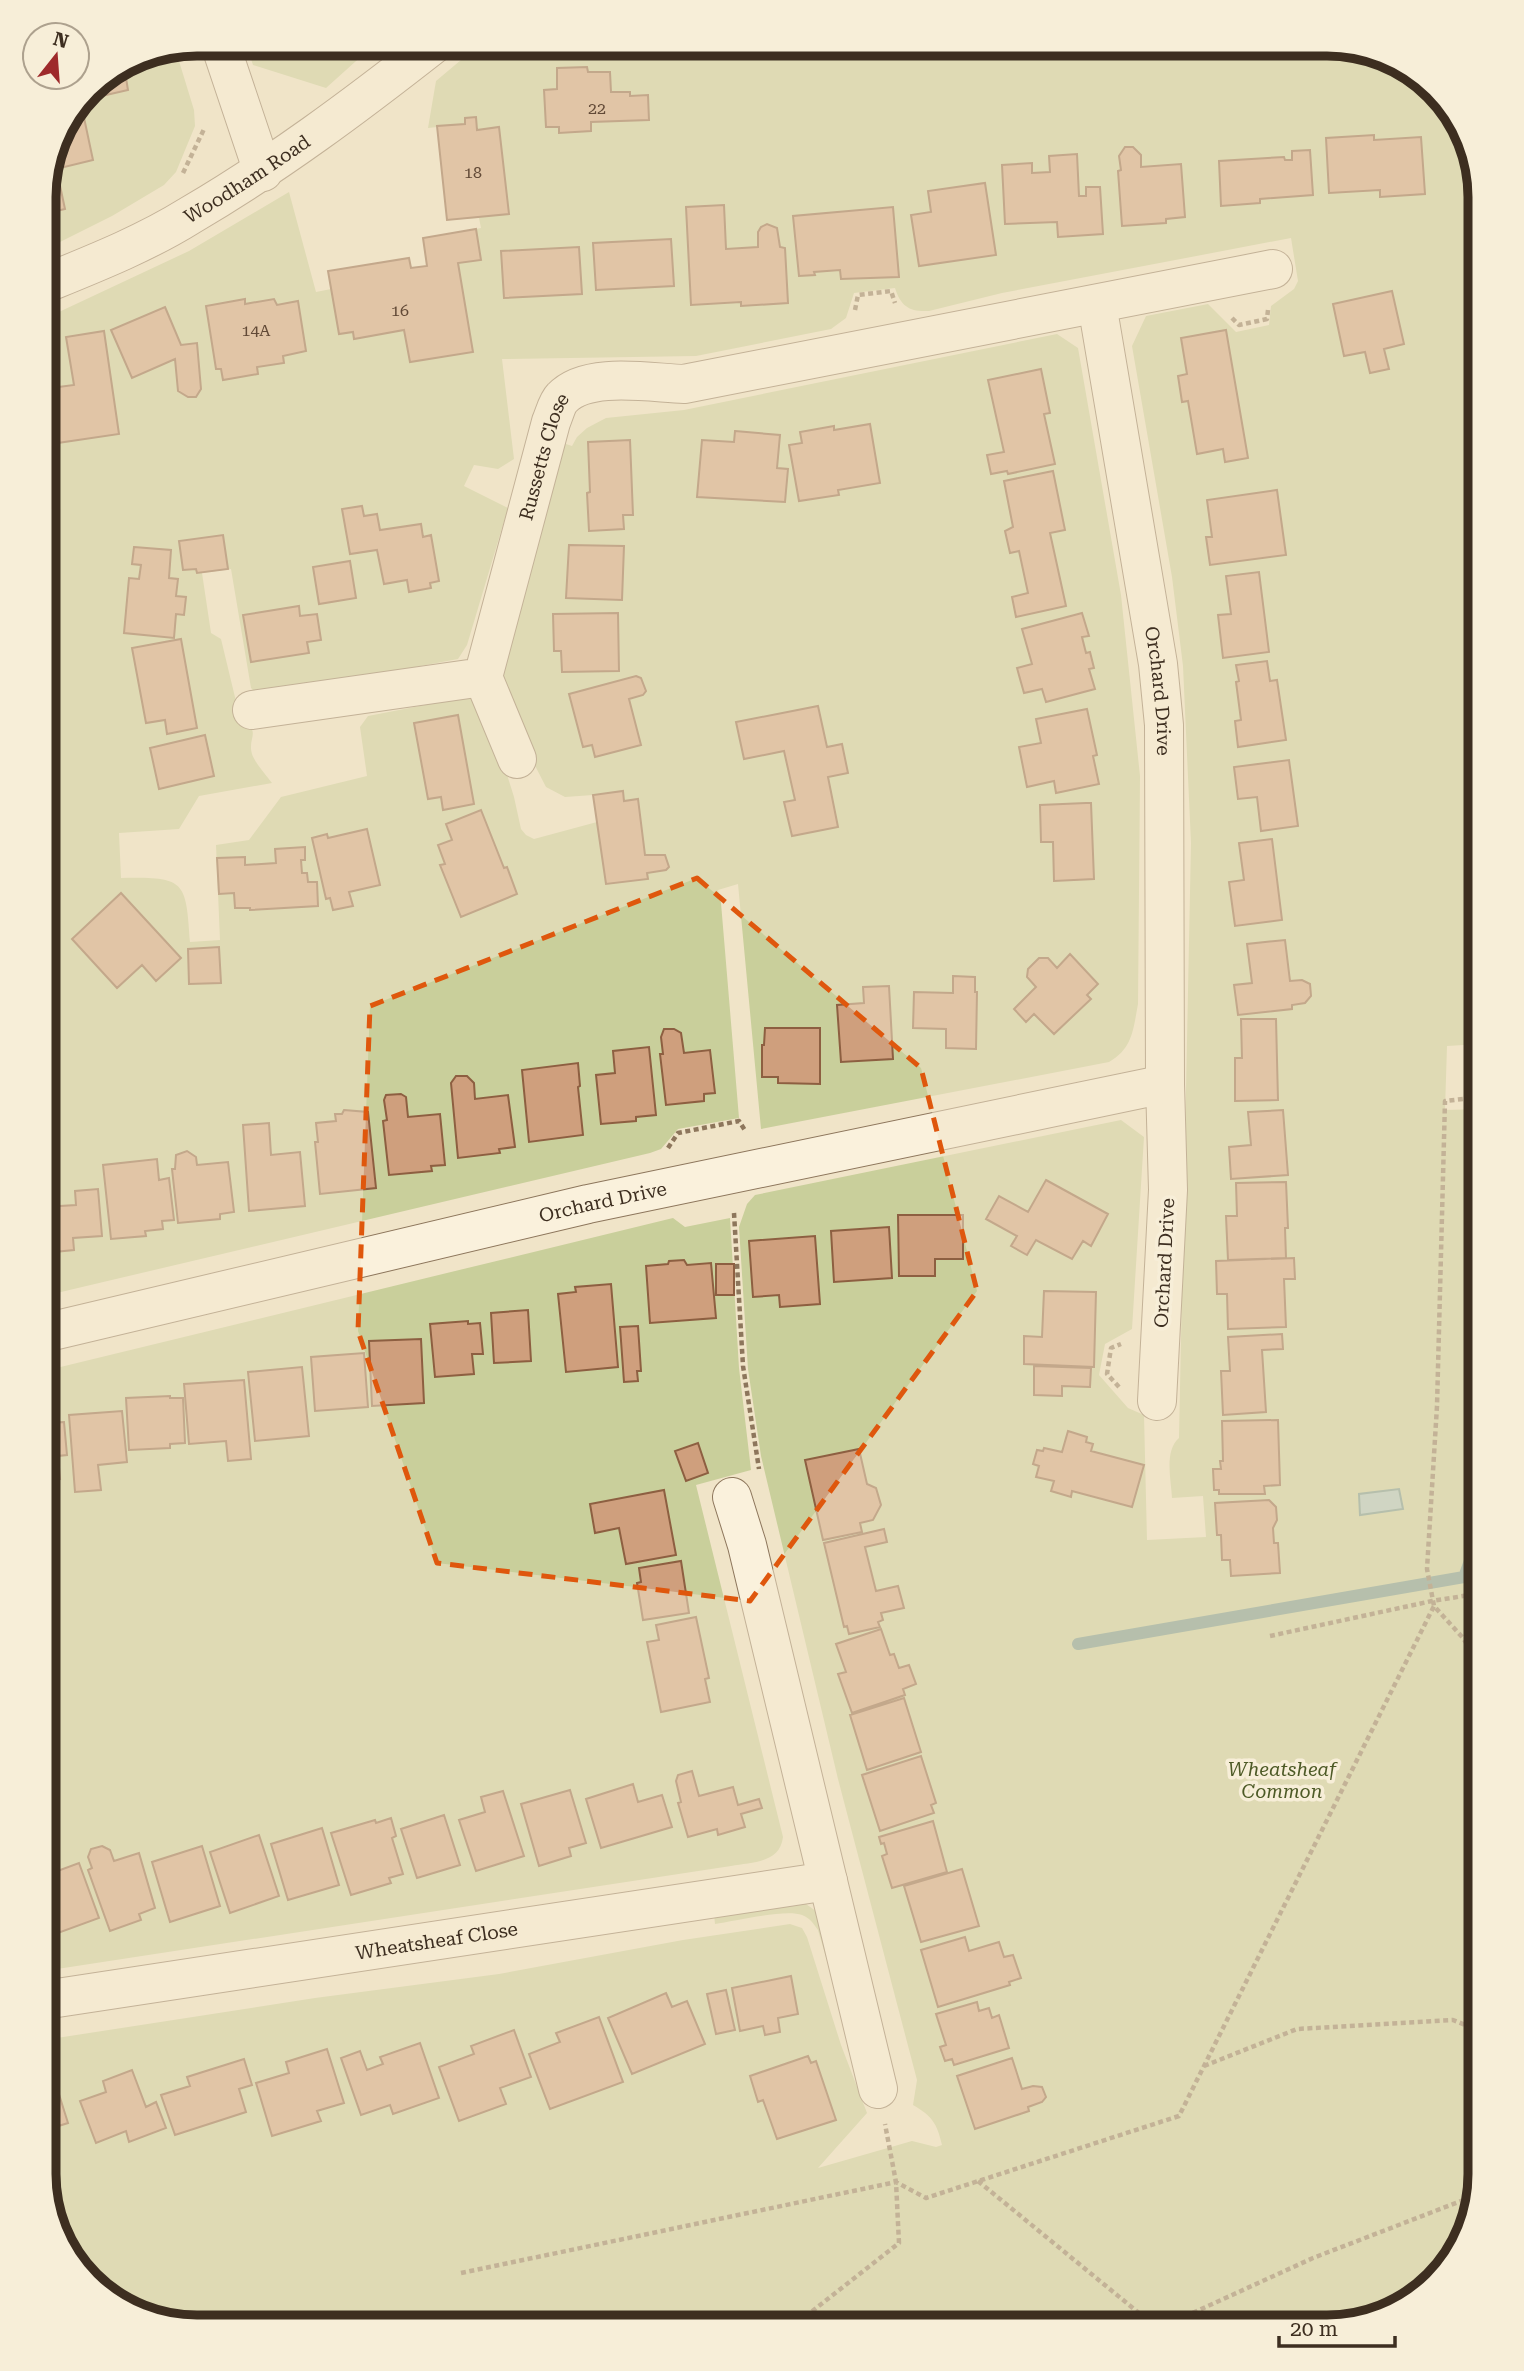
<svg xmlns="http://www.w3.org/2000/svg" width="1524" height="2371" font-family="'Roboto Serif',serif">
<style>
.green{fill:#c9cf9b}
.water{fill:#a9c4bc;stroke:#6f938a;stroke-width:2}
.lines{fill:none;stroke-linecap:round;stroke-linejoin:round}
.stream{stroke:#6f938a;stroke-width:12}
.building{fill:#cf9f7d;stroke:#8d5f41;stroke-width:2}
.minor-casing{stroke:#8d765c;stroke-width:40}
.tertiary-casing{stroke:#8d765c;stroke-width:40}
.path{stroke:#8d765c;stroke-width:4.5;stroke-dasharray:5 3.5;stroke-linecap:butt}
.minor{stroke:#faf1dc;stroke-width:38}
.tertiary{stroke:#faf1dc;stroke-width:38}
.marked{fill:none;stroke:#df570d;stroke-width:5;stroke-dasharray:14 9;stroke-linejoin:round}
.labels{text-anchor:middle;stroke-width:7;stroke-linejoin:round;paint-order:stroke}
.number-label{font-size:16px;fill:#624a37}
.street-label{font-size:19px;fill:#3d2e20;stroke:#f7eed8}
.park-label{font-size:19px;font-style:italic;fill:#4d5a26;stroke:#f7eed8}
.rim{fill:none;stroke:#3d2e20;stroke-width:9}
</style>
<rect width="100%" height="100%" fill="#f0e4c8"/>
<path class="green" d="M246,44H375L326,88L253,65Z
M480,44H1337L1412,70L1464,129L1480,197V1044L1447,1046L1445,1110L1480,1109V2174L1459,2251L1395,2311L1327,2327H188L112,2302L60,2242L44,2174V2040L315,1998L499,1974L683,1940L790,1924L802,1928L807,1937L841,2045L867,2113L818,2168L912,2141L936,2147L942,2145C937,2123 932,2116 913,2105L917,2080L838,1779L761,1456L748,1369L739,1227L747,1204L755,1195L1121,1120L1144,1137L1132,1329L1105,1344L1099,1375L1128,1408L1144,1415L1147,1540L1206,1537L1203,1496L1172,1498C1171,1479 1164,1451 1179,1438L1191,843L1183,666L1172,577L1132,346L1146,316L1208,304L1236,332L1269,325L1271,306L1294,289L1298,281L1291,238L1002,293L929,311C910,312 901,307 895,288L854,293L846,318L831,329L696,356L502,359L514,459L498,469L474,465L464,486L508,508L467,645L458,659L259,696L251,688L231,569L202,573L211,633L221,639L240,718C263,733 247,736 252,754C255,763 266,775 272,783L199,796L179,829L119,833L121,878C185,877 186,880 190,942L220,940L216,845L249,840L281,797L367,776L360,727L368,716L425,705L470,692L485,704L514,797L521,829L526,835L534,839L597,822L593,795L565,797L546,787L495,688L560,442L572,446L577,437L587,428L606,418L684,410L1057,334L1078,348L1121,595L1140,776L1138,1004C1133,1030 1133,1048 1109,1062L761,1129L738,884L718,890L721,903L739,1118L678,1129L661,1149L650,1153L44,1296V319L189,251L289,192L316,292L331,289L339,334L353,332L355,339L404,330L410,362L473,352L458,263L481,259L476,229L481,228L479,218L447,220L437,127L428,128L436,81Z
M175,48L194,110L195,126L176,172L164,185L112,216L44,250V188L56,138L89,88L139,55Z
M673,1218L685,1227L730,1218L739,1368L751,1470L696,1485L783,1837C780,1863 753,1862 731,1866L44,1971V1371Z
M806,1904L820,1914L852,2045L848,2052L846,2026L818,1930C813,1923 810,1918 802,1915C785,1909 734,1921 715,1924L714,1914Z"/>
<path class="water" d="M1399,1489L1403,1509L1360,1515L1359,1494Z"/>
<g class="lines">
<path class="stream" d="M1078,1644L1464,1577L1480,1534"/>
</g>
<path class="building" d="M587,67L588,72H610L611,92H630V96L648,95L649,120L591,122V131L559,133V127H546L544,90L557,89V68Z
M114,72L115,74L125,72L128,90L93,98L91,87Z
M83,113L93,160L48,171L56,138L71,116Z
M476,117L477,130L499,127L509,214L447,220L437,126L465,124V118Z
M1374,135V140L1421,137L1425,194L1380,197V190L1329,193L1326,138Z
M1125,147H1133L1141,155V167L1181,164L1185,217L1166,219V223L1122,226L1118,171L1121,170L1119,156Z
M1310,150L1313,195L1260,199V203L1221,206L1219,161L1284,157L1285,160H1292V151Z
M1077,154L1079,196H1086V187H1100L1103,234L1058,237L1057,222L1005,224L1002,165L1032,163V173L1050,172L1049,156Z
M59,181L65,209L44,214L45,184Z
M985,183L996,255L919,266L911,215L931,212L928,191Z
M724,205L726,249L758,247V232L761,227L767,224L777,228L780,247L785,248L788,303L741,306V302L691,305L686,207Z
M893,207L899,277L841,279L840,270L814,272L815,275L799,276L793,216Z
M476,229L481,260L458,263L473,352L410,362L404,330L354,339L353,332L339,334L328,271L409,258L411,268L427,266L423,238Z
M671,239L674,286L596,290L593,243Z
M579,247L582,294L504,298L501,251Z
M1392,291L1404,344L1384,349L1389,369L1370,373L1365,352L1344,356L1333,304Z
M245,299V304L274,299L277,305L298,301L306,351L283,356L284,363L257,367L258,374L223,380L221,369H216L206,306Z
M165,307L181,345L197,343L201,389L196,397H188L178,391L175,359L132,378L111,330Z
M1226,330L1248,458L1225,462L1223,449L1197,454L1188,401L1182,402L1178,376L1187,374L1181,338Z
M104,331L119,434L44,445V389L74,385L66,337Z
M1041,369L1050,413L1044,414L1055,464L1008,474L1007,471L991,474L987,455L1004,452L988,380Z
M870,424L880,483L838,490L839,495L799,501L789,445L802,443L800,432L834,426V430Z
M735,431L780,435L777,468L788,469L785,502L697,497L702,440L734,442Z
M630,440L633,515H623L624,529L589,531L587,493L590,492L588,442Z
M1053,471L1065,530L1050,533L1066,606L1016,617L1012,597L1028,593L1019,551L1010,553L1005,531L1013,527L1004,481Z
M1277,490L1286,555L1210,565L1206,537H1212L1207,500Z
M362,506L364,516L377,514L380,530L421,524L423,537L431,535L439,581L430,583L431,588L409,592L407,580L384,584L377,550L350,554L342,509Z
M223,535L228,569L197,573L196,569L183,570L179,541Z
M569,545L624,546L622,600L566,598Z
M134,547L171,550L169,578L178,579L176,596L186,597L184,615L176,614L174,638L124,633L129,578L139,579L141,565L132,564Z
M350,561L356,598L319,604L313,567Z
M1259,572L1269,652L1223,658L1218,615L1231,614L1226,576Z
M299,606L300,616L317,614L321,640L307,642L309,653L251,662L243,615Z
M618,613L619,671L562,672L561,651H554L553,614Z
M1082,613L1089,636L1082,637L1086,653L1090,652L1094,668L1089,669L1095,689L1046,702L1042,689L1024,693L1017,668L1032,664L1022,629Z
M181,639L197,728L167,734L165,720L146,723L132,648Z
M1267,661L1270,681L1277,680L1286,740L1238,747L1235,721L1241,720L1236,682L1239,681L1236,665Z
M636,676L641,678L646,691L643,695L629,699L641,745L595,757L592,745L583,747L569,694Z
M818,706L827,747L842,744L848,773L828,777L838,827L792,836L784,802L795,800L784,751L744,759L736,722Z
M1087,709L1097,755L1093,756L1099,784L1056,793L1054,781L1027,787L1019,747L1041,743L1036,719Z
M458,715L474,804L443,810L441,797L428,799L414,723Z
M205,735L214,776L159,789L150,748Z
M1289,760L1298,826L1261,831L1257,797L1238,799L1234,767Z
M623,791L624,801L638,799L645,855H665L669,867L666,870L647,873L648,879L606,884L593,795Z
M1086,803H1091L1094,879L1054,881L1053,842H1041L1040,805Z
M481,810L504,868L507,867L517,894L461,917L440,865L445,864L438,845L452,840L446,824Z
M367,829L380,885L349,892L353,906L333,910L330,898L326,899L312,838L327,834L328,838Z
M1272,839L1282,920L1235,926L1229,882L1244,880L1239,843Z
M305,847V860H301L302,873H307L308,882H317L318,906L250,910V908H235L234,893L219,894L217,858L245,857V865L276,863L275,849Z
M121,893L181,958L156,981L142,965L117,988L72,939Z
M1285,940L1290,981L1302,980L1310,984L1311,996L1305,1003L1292,1005V1009L1238,1015L1234,985L1252,983L1247,944Z
M219,947L221,983L189,984L188,949Z
M1070,954L1098,984L1087,995L1091,999L1054,1034L1034,1014L1026,1022L1014,1009L1036,987L1027,977L1028,969L1039,958H1048L1057,968Z
M953,976L975,977V992H977L976,1049L946,1048V1029L913,1028L914,992L953,993Z
M889,986L893,1059L841,1062L837,1005L864,1003L863,987Z
M1241,1019H1276L1278,1100L1235,1101V1058H1242Z
M765,1028H820V1084L778,1083V1077H762V1045H764Z
M664,1029H674L681,1033L684,1053L710,1050L715,1093L704,1094V1101L666,1105L660,1054H663L661,1037Z
M649,1047L656,1115L636,1117V1121L601,1124L596,1075L615,1073L613,1051Z
M578,1063L580,1086L578,1087L583,1135L529,1142L522,1070Z
M456,1076H467L474,1083L475,1099L508,1095L515,1147L499,1149L500,1153L458,1158L451,1083Z
M401,1094L406,1097L408,1117L440,1114L445,1165L431,1166L432,1171L389,1175L383,1121L387,1120L384,1100L386,1095Z
M344,1110L368,1112L376,1188L320,1194L315,1142H318L316,1123L336,1121L335,1114H342Z
M1283,1110L1288,1175L1231,1179L1229,1147L1251,1145L1248,1112Z
M269,1123L271,1155L300,1152L305,1206L249,1211L243,1125Z
M1475,1150H1480V1189H1475Z
M187,1151L196,1157L197,1165L228,1162L234,1212L220,1214V1219L178,1223L172,1169H175L176,1155Z
M157,1159L159,1180L169,1178L174,1220L162,1221L163,1229L145,1231L146,1236L111,1239L103,1165Z
M1046,1180L1108,1214L1091,1246L1083,1241L1072,1259L1036,1240L1027,1255L1011,1246L1017,1236L986,1219L999,1196L1028,1212Z
M1286,1182L1288,1228H1285L1286,1258L1228,1260L1226,1216H1237L1236,1183Z
M98,1189L102,1236L73,1238L74,1250L44,1253V1207L76,1205L75,1191Z
M898,1215H963V1259H935V1276H899Z
M889,1227L892,1278L834,1282L831,1231Z
M815,1236L820,1304L780,1307L779,1295L753,1297L749,1241Z
M1294,1258L1295,1279H1284L1286,1327L1228,1329L1227,1294H1217L1216,1261Z
M684,1260L687,1265L711,1263L716,1318L650,1323L646,1266L668,1264L669,1261Z
M716,1264H734V1295H716Z
M611,1284L618,1367L566,1372L558,1294L576,1292L575,1287Z
M1044,1291L1096,1292L1094,1367L1024,1364V1336L1042,1337Z
M528,1310L531,1361L494,1363L491,1313Z
M468,1321V1324L480,1323L483,1354H472L474,1374L435,1377L430,1324Z
M638,1326L641,1371H637L638,1381L624,1382L620,1327Z
M1282,1334L1283,1349L1262,1350L1266,1412L1223,1415L1221,1371H1230L1228,1337Z
M421,1339L424,1403L372,1406L369,1341Z
M364,1353L368,1407L315,1411L311,1357Z
M1034,1366L1091,1368L1090,1387L1062,1386V1396L1034,1395Z
M302,1367L309,1436L255,1441L248,1372Z
M244,1380L251,1459L228,1461L226,1441L189,1444L184,1384Z
M170,1396V1398H183L185,1443L170,1444V1448L129,1450L126,1398Z
M122,1411L127,1462L98,1465L101,1490L75,1492L69,1415Z
M1278,1420L1280,1485L1264,1486L1265,1494H1219V1490H1214L1213,1469H1221L1220,1461H1223L1222,1421Z
M64,1422L67,1455L58,1456L60,1479L44,1480V1423Z
M1068,1431L1087,1437L1086,1442L1093,1444L1091,1451L1144,1465L1132,1507L1072,1491L1071,1497L1051,1491L1054,1481L1036,1477L1039,1466L1033,1464L1037,1450L1043,1451L1044,1448L1062,1452Z
M698,1443L708,1473L686,1481L675,1451Z
M859,1449L867,1484L876,1488L881,1505L873,1520L860,1523L862,1532L823,1540L805,1460Z
M664,1490L676,1555L626,1564L619,1528L595,1533L590,1504Z
M1269,1500L1276,1507L1277,1520L1273,1528L1274,1543H1278L1280,1573L1231,1576L1230,1560H1222L1221,1535H1217L1215,1503Z
M884,1529L887,1542L865,1547L876,1591L898,1586L904,1608L881,1613L883,1620L878,1622L880,1627L849,1634L847,1626L844,1627L824,1543Z
M681,1561L689,1613L643,1620L637,1583L641,1582L639,1568Z
M696,1617L709,1678L705,1679L710,1702L661,1712L647,1642L659,1640L656,1625Z
M881,1629L890,1655L894,1654L899,1668L909,1665L916,1684L903,1689L905,1695L852,1713L838,1674L846,1672L836,1644Z
M904,1698L921,1752L867,1770L850,1715Z
M921,1756L936,1803L931,1805L934,1813L880,1831L862,1775Z
M692,1771L699,1796L733,1787L738,1805L759,1799L762,1808L741,1814L745,1827L718,1835L717,1829L688,1837L678,1803L681,1802L676,1781L678,1775Z
M633,1784L638,1802L662,1795L672,1827L601,1848L586,1799Z
M570,1790L586,1843L569,1848L571,1856L539,1866L521,1804Z
M503,1791L524,1856L476,1871L459,1820L485,1812L481,1797Z
M444,1815L460,1865L417,1878L401,1829Z
M391,1818L396,1836L392,1838L403,1874L389,1878L391,1883L351,1895L331,1833L375,1820L376,1823Z
M933,1821L947,1872L892,1888L882,1856L887,1854L884,1843L881,1844L879,1837Z
M322,1828L339,1885L288,1900L271,1844Z
M259,1835L279,1896L230,1913L210,1852Z
M102,1846L110,1850L114,1861L139,1853L155,1908L139,1914L141,1920L110,1931L88,1870L92,1868L88,1857L91,1849Z
M202,1846L220,1906L170,1922L152,1862Z
M79,1863L99,1918L47,1937L44,1926V1876Z
M962,1869L979,1926L921,1942L904,1886Z
M965,1937L969,1951L999,1942L1004,1957L1013,1955L1021,1978L1009,1982L1010,1985L938,2007L921,1950Z
M791,1976L798,2014L778,2018L780,2032L765,2035L763,2026L740,2031L732,1988Z
M726,1990L735,2030L716,2034L707,1994Z
M666,1993L672,2007L687,2001L705,2044L632,2074L608,2018Z
M977,2002L979,2011L989,2008L992,2018L999,2015L1009,2048L954,2065L952,2059L945,2061L940,2047L946,2045L936,2014Z
M599,2017L623,2082L550,2109L529,2054L560,2042L556,2033Z
M514,2030L531,2077L500,2088L506,2104L459,2121L439,2067L474,2054L471,2046Z
M420,2043L439,2098L393,2114L390,2105L361,2115L341,2058L360,2051L367,2070L383,2064L380,2057Z
M327,2049L344,2103L317,2111L321,2121L272,2136L256,2083L289,2073L286,2062Z
M808,2056L811,2063L816,2061L836,2120L777,2139L763,2100L758,2102L750,2076Z
M1012,2058L1022,2089L1033,2086L1042,2087L1046,2097L1042,2102L1028,2107L1029,2111L975,2129L957,2076Z
M244,2059L252,2085L239,2089L246,2112L175,2135L161,2095L190,2086L187,2077Z
M132,2070L146,2107L156,2102L166,2128L129,2142L126,2131L96,2143L80,2101L106,2092L103,2081Z
M57,2088L68,2123L49,2129L57,2156L44,2160V2092Z"/>
<g class="lines">
<g class="minor-casing">
<g id="minor">
<path d="M220,44L263,172"/>
<path id="s1" d="M1097,304L1158,664L1164,725L1165,1084L1168,1190L1157,1401"/>
<path d="M483,677L517,759"/>
<path id="s2" d="M252,710L483,677L551,422C554,415 557,403 562,398C587,371 651,383 684,384L1273,269"/>
<path id="s3" d="M44,1333L588,1204L1165,1084"/>
<path d="M732,1497L747,1545L878,2089"/>
<path id="s4" d="M44,2000L828,1881"/>
</g>
</g>
<g class="tertiary-casing">
<g id="tertiary">
<path id="s5" d="M44,284C93,264 144,244 189,216C276,165 355,106 434,44"/>
</g>
</g>
<path class="path" d="M183,173L205,127
M855,310L858,295L891,291L895,303
M1232,318L1239,325L1267,319L1268,310
M668,1148L678,1133L739,1121L746,1132
M734,1213L743,1366L759,1469
M1119,1387L1107,1374L1111,1348L1121,1344
M1270,1636L1432,1601L1476,1594L1480,1586
M1480,1666L1463,1638L1434,1606L1427,1569L1437,1406L1445,1101L1480,1097
M1204,2066L1297,2029L1453,2020L1480,2031
M978,2181L1156,2327
M461,2273L896,2182L926,2198L1179,2116L1434,1606
M792,2327L899,2243L896,2182L885,2124
M1162,2327L1313,2258L1474,2196"/>
<use href="#minor" class="minor"/>
<use href="#tertiary" class="tertiary"/>
</g>
<path d="M0 0H1524V2371H0ZM697,878L921,1068L977,1291L750,1601L437,1563L358,1331L370,1006Z" fill="#f0e4c8" fill-opacity=".55" fill-rule="evenodd"/>
<path class="marked" d="M697,878L921,1068L977,1291L750,1601L437,1563L358,1331L370,1006Z"/>
<g class="labels">
<g class="number-label">
<text x="597" y="114">22</text>
<text x="473" y="178">18</text>
<text x="400" y="316">16</text>
<text x="256" y="336">14A</text>
</g>
<g class="street-label">
<text dy="7" stroke="none"><textPath href="#s5" startOffset="229">Woodham Road</textPath></text>
<text dy="7" stroke="none"><textPath href="#s2" startOffset="462">Russetts Close</textPath></text>
<text dy="7" stroke="none"><textPath href="#s1" startOffset="392">Orchard Drive</textPath></text>
<text dy="7" stroke="none"><textPath href="#s3" startOffset="574">Orchard Drive</textPath></text>
<text transform="translate(1164 1263) rotate(-87)" y="7">Orchard Drive</text>
<text dy="7" stroke="none"><textPath href="#s4" startOffset="397">Wheatsheaf Close</textPath></text>
</g>
<g class="park-label">
<text x="1282" y="1776">Wheatsheaf<tspan x="1282" dy="22">Common</tspan></text>
</g>
</g>
<path d="M0 0H1524V2371H0ZM197 56H1327A141 141 0 0 1 1468 197V2174A141 141 0 0 1 1327 2315H197A141 141 0 0 1 56 2174V197A141 141 0 0 1 197 56Z" fill="#f7eed8" fill-rule="evenodd"/>
<path class="rim" d="M197 56H1327A141 141 0 0 1 1468 197V2174A141 141 0 0 1 1327 2315H197A141 141 0 0 1 56 2174V197A141 141 0 0 1 197 56Z"/>
<g transform="translate(56 56) rotate(17)"><circle r="33" fill="#f7eed8" stroke="#ada18e" stroke-width="2"/>
<path d="M0-5L12 26L0 18L-12 26Z" fill="#9e2a2b"/>
<text y="-10" font-size="19" font-weight="bold" text-anchor="middle" fill="#3d2e20">N</text>
</g>
<path d="M1279 2336v10h116v-10" fill="none" stroke="#3d2e20" stroke-width="3.5"/>
<text x="1290" y="2336" font-size="21" fill="#3d2e20" stroke="#f7eed8" stroke-width="5" paint-order="stroke">20 m</text>
</svg>
